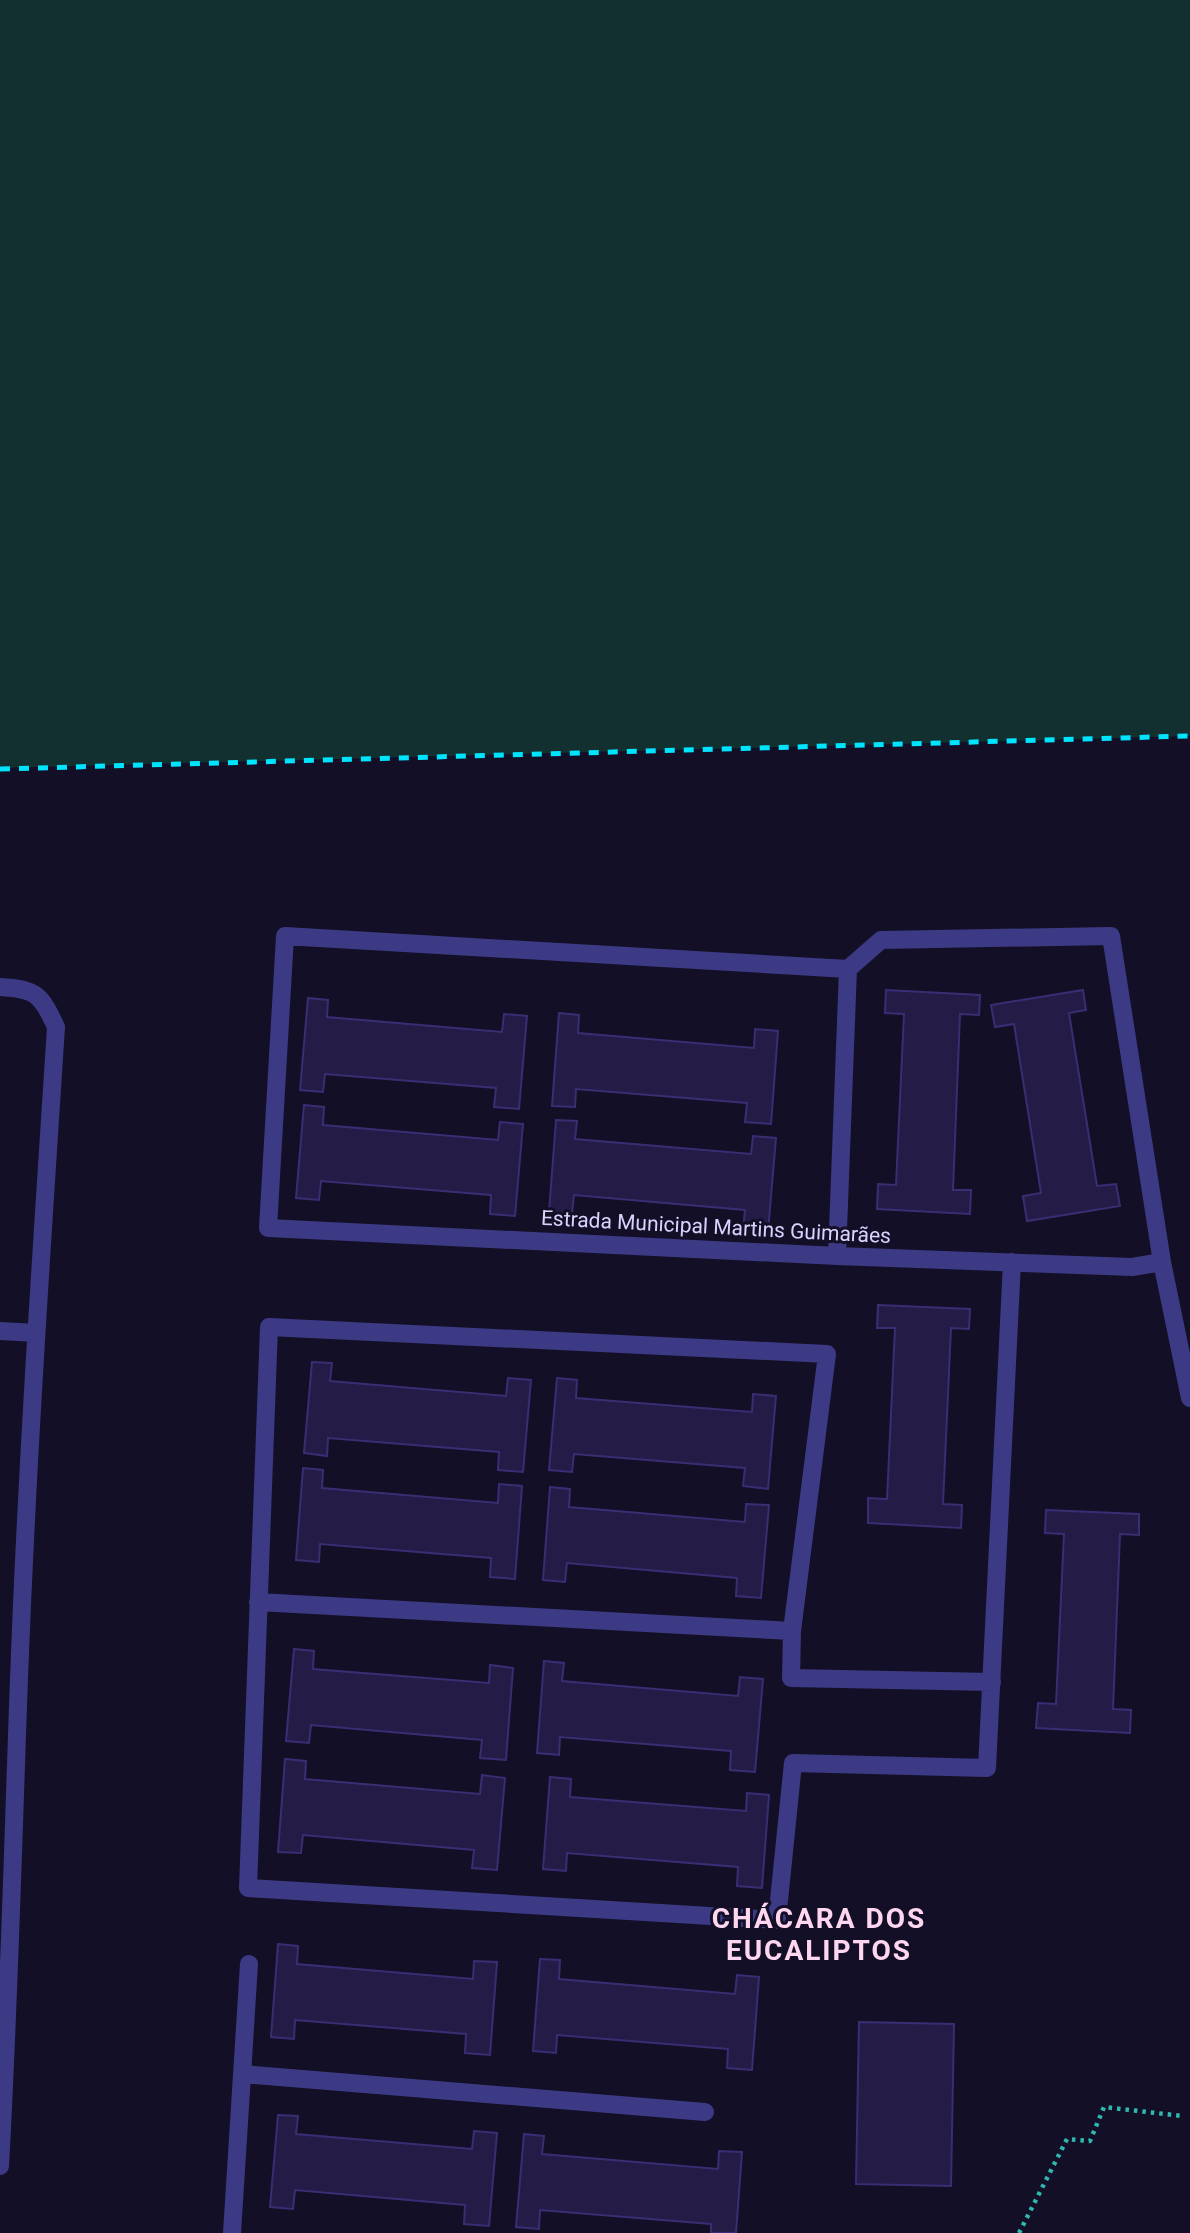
<svg xmlns="http://www.w3.org/2000/svg" width="1190" height="2233" font-family="Roboto,sans-serif">
<style>
.green{fill:#12302f}
.building{fill:#241b47;stroke:#3b2d73;stroke-width:2}
.lines{fill:none;stroke-linecap:round;stroke-linejoin:round}
.path{stroke:#2fb8b0;stroke-width:4.5;stroke-dasharray:3.5 5;stroke-linecap:butt}
.street{stroke:#3d3a85;stroke-width:18}
.rail{stroke:#00e5ff;stroke-width:5;stroke-dasharray:10 9;stroke-linecap:butt}
.labels{text-anchor:middle;stroke-width:6;stroke-linejoin:round;paint-order:stroke}
.street-label{font-size:21px;fill:#d9d4ff;stroke:#130f26}
.district-label{font-size:28px;font-weight:bold;letter-spacing:2px;fill:#ffd6f0;stroke:#130f26}
</style>
<rect width="100%" height="100%" fill="#130f26"/>
<path class="green" d="M0,0H1190V736L0,768Z"/>
<path class="building" d="M886,990L980,995L979,1015L960,1014L953,1190H971L970,1214L877,1209L878,1184L896,1185L904,1014L885,1013Z
M1083,990L1086,1010L1069,1013L1097,1186L1116,1184L1120,1206L1027,1221L1023,1196L1041,1193L1014,1024L995,1027L991,1005Z
M308,998L328,1000L327,1017L502,1032L504,1014L527,1016L519,1109L494,1107L496,1088L325,1074L323,1092L300,1090Z
M559,1013L579,1015L578,1033L754,1048L755,1029L778,1031L771,1124L745,1122L747,1103L576,1089L575,1107L552,1106Z
M304,1105L324,1107L323,1125L498,1140L500,1122L523,1124L515,1216L490,1214L491,1195L321,1181L319,1200L296,1198Z
M556,1120L577,1121L575,1139L751,1154L753,1136L776,1138L768,1231L743,1229L745,1210L574,1195L572,1214L549,1212Z
M878,1305L970,1309L969,1329L951,1328L943,1504L962,1505L961,1528L868,1523V1498L887,1499L895,1328H877Z
M312,1362L332,1363L330,1381L506,1396L508,1378L531,1380L523,1472L498,1470L499,1452L328,1438L327,1456L304,1453Z
M557,1378L577,1380L576,1398L752,1412L753,1394L776,1396L768,1489L743,1486L745,1468L574,1454L572,1472L549,1470Z
M303,1468L323,1470L322,1488L498,1503L499,1484L522,1486L515,1579L490,1577L491,1558L320,1544L319,1562L296,1560Z
M550,1487L570,1489L569,1507L745,1522L746,1504L769,1505L761,1598L736,1596L737,1578L567,1563L565,1582L543,1580Z
M1046,1510L1139,1514V1535L1120,1534L1113,1709L1131,1710L1130,1733L1036,1728L1038,1703L1056,1704L1064,1534L1045,1533Z
M294,1649L314,1651L313,1669L489,1683L490,1665L513,1668L506,1760L480,1758L482,1740L311,1725L309,1743L286,1741Z
M544,1661L564,1663L562,1681L738,1696L740,1677L763,1679L755,1772L730,1770L731,1751L560,1737L559,1755L537,1753Z
M285,1759L306,1761L305,1779L480,1794L482,1775L505,1778L497,1870L472,1868L474,1850L303,1835L301,1853L278,1852Z
M550,1777L571,1779L570,1797L746,1811L747,1793L769,1795L762,1888L737,1886L738,1867L567,1853L566,1871L543,1869Z
M278,1944L298,1946L297,1964L473,1979L474,1961L497,1962L490,2055L465,2053L466,2034L295,2020L294,2039L271,2037Z
M540,1959L560,1960L559,1979L735,1994L737,1975L759,1977L752,2070L727,2068L728,2049L557,2035L556,2053L533,2051Z
M859,2022L954,2024L951,2186L856,2184Z
M278,2115L298,2116L296,2134L472,2149L474,2131L497,2133L489,2226L464,2224L465,2205L295,2190L293,2209L270,2207Z
M524,2134L544,2136L542,2154L718,2169L719,2151L742,2152L736,2233H711V2224L540,2210L539,2229L516,2227Z"/>
<g class="lines">
<path class="path" d="M1019,2233L1067,2139L1090,2141L1104,2107L1182,2116"/>
<path class="street" d="M0,987C37,989 41,995 56,1027C42,1244 27,1462 19,1679C13,1842 9,2004 0,2166
M837,1256L848,969
M1162,1262L1132,1267L837,1256L268,1228L285,936L848,969L881,940L1111,936L1162,1262L1190,1398
M0,1331L36,1333
M258,1602L792,1631
M992,1682L791,1678L792,1631L827,1354L269,1327L248,1888L777,1920L793,1763L987,1768L1012,1262
M242,2074L705,2112
M232,2233L249,1964"/>
<path class="rail" d="M0,769L1190,736"/>
</g>
<g class="labels">
<g class="street-label">
<text transform="translate(716 1227) rotate(3)" y="7">Estrada Municipal Martins Guimarães</text>
</g>
<g class="district-label">
<text x="819" y="1928">CHÁCARA DOS<tspan x="819" dy="32">EUCALIPTOS</tspan></text>
</g>
</g>
</svg>
